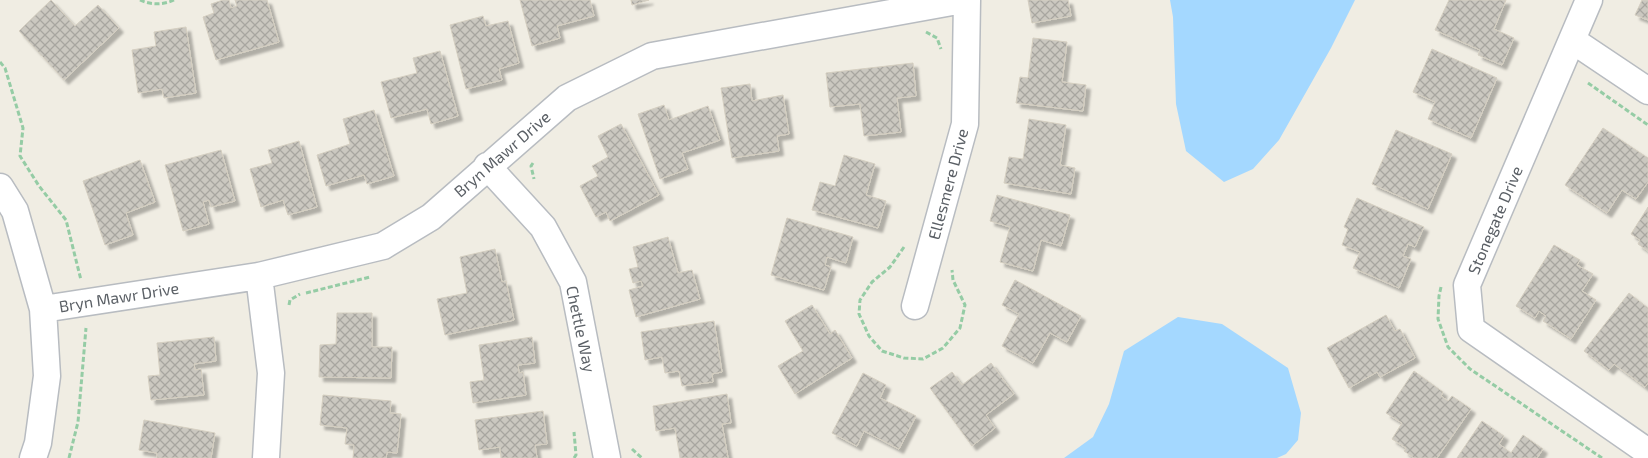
<svg xmlns="http://www.w3.org/2000/svg" width="1648" height="458" font-family="'Exo 2',sans-serif">
<style>
.water{fill:#a4d8ff}
.building{fill:url(#building-cross-hatch);stroke:#d5cfc1;filter:url(#shadow)}
.lines{fill:none;stroke-linecap:round;stroke-linejoin:round}
.street-casing{stroke:#b8bcc1;stroke-width:29}
.path{stroke:#95cca5;stroke-width:3;stroke-dasharray:5 2.5;stroke-linecap:butt}
.street{stroke:#fff;stroke-width:26}
.labels{text-anchor:middle;stroke-width:5;stroke-linejoin:round;paint-order:stroke}
.street-label{font-size:16px;fill:#5b6066;stroke:#fff}
</style>
<defs>
<pattern id="building-cross-hatch" width="8" height="8" patternUnits="userSpaceOnUse" patternTransform="scale(1.25)"><rect width="8" height="8" fill="#cbc8c0"/><path d="M0 0l8 8M0 8l8-8" fill="none" stroke="#a8a6a0"/></pattern>
<filter id="shadow"><feDropShadow dx="4.5" dy="4.5" stdDeviation="1" flood-color="#0004"/></filter>
</defs>
<rect width="100%" height="100%" fill="#f0ede3"/>
<path class="water" d="M1170,0H1355L1331,48L1279,140L1253,169L1224,182L1186,151L1176,104L1173,17Z
M1178,317L1222,324L1288,368L1301,413L1298,440L1286,454L1277,458H1064L1093,437L1109,404L1124,351Z"/>
<path class="building" d="M51,0L75,26L98,5L119,28L64,80L19,31Z
M223,0H229L231,8L237,6L235,0H267L279,42L216,60L203,17L214,13L211,4Z
M520,0H590L594,16L557,26L560,38L532,46Z
M631,0H649L632,5Z
M1028,0H1068L1071,16L1032,23Z
M1449,0H1506L1494,29L1514,38L1502,65L1478,55L1480,50L1435,30Z
M1642,0H1648V20L1635,15Z
M483,16L486,26L508,21L519,63L499,69L502,80L466,89L450,25Z
M186,27L196,93L164,98L162,89L138,93L132,50L156,46L154,32Z
M1033,38L1067,42L1062,82L1086,85L1083,111L1016,103L1020,77L1028,78Z
M1432,49L1497,78L1471,138L1428,119L1435,102L1413,92Z
M440,51L458,116L431,124L427,109L391,118L381,82L417,73L413,58Z
M913,63L916,96L897,98L901,132L864,136L860,104L830,107L826,73Z
M750,84L752,101L783,95L789,134L777,136L779,151L732,158L721,88Z
M664,105L669,120L708,106L720,140L682,153L688,169L660,179L638,114Z
M374,110L394,176L367,184L364,175L326,186L317,155L350,144L343,119Z
M1029,119L1066,125L1060,165L1075,168L1071,194L1004,183L1009,157L1023,159Z
M621,124L659,195L610,221L606,212L596,217L580,186L598,176L592,166L608,157L598,136Z
M1603,128L1648,158V182L1636,199L1622,190L1607,213L1565,185Z
M1396,130L1452,154L1428,209L1372,184Z
M299,141L317,207L288,215L283,200L261,207L250,169L272,163L268,150Z
M221,150L235,201L211,207L209,200L203,202L209,224L183,231L165,165Z
M844,155L875,164L866,195L886,201L878,228L812,210L820,182L835,186Z
M140,160L155,202L126,213L133,235L105,245L83,181Z
M997,195L1070,215L1061,246L1041,240L1033,271L1000,262L1010,227L990,221Z
M1357,198L1424,227L1415,247L1408,244L1403,256L1411,259L1399,288L1353,268L1360,252L1342,245L1348,229L1344,227Z
M1648,207V251L1638,244L1640,240L1631,234Z
M787,218L853,237L846,263L827,257L825,265L831,267L824,290L771,275Z
M668,237L678,273L692,270L700,299L636,317L629,290L643,286L641,281L633,283L629,269L638,267L633,247Z
M1554,245L1580,260L1577,265L1593,274L1582,291L1596,300L1571,339L1543,321L1546,316L1539,311L1535,318L1516,306Z
M495,249L502,282L506,281L514,320L445,335L437,299L467,293L460,257Z
M1015,280L1081,316L1067,342L1050,333L1033,363L1002,346L1019,314L1002,305Z
M1629,293L1648,308V383L1645,387L1614,364L1609,370L1584,351Z
M812,305L830,334L835,330L852,358L795,394L778,366L803,351L785,321Z
M337,313H372V347H392L391,378L319,377L320,345L336,344Z
M1386,315L1395,331L1400,329L1415,358L1380,377L1377,372L1349,388L1327,348Z
M714,321L722,372L712,374L713,382L682,386L679,371L665,373L662,357L645,360L641,332Z
M214,337L216,361L194,364L195,370L201,369L204,395L151,400L148,376L160,375L157,343Z
M532,337L535,363L518,365L519,373L523,372L526,395L473,403L470,382L484,380L479,345Z
M991,363L1014,394L986,415L995,428L972,446L930,388L952,372L962,385Z
M1414,371L1443,392L1441,396L1448,401L1452,396L1471,409L1437,458H1414L1404,451L1406,448L1392,439L1402,423L1386,413Z
M863,373L886,385L880,398L916,416L899,449L864,431L857,446L832,433Z
M727,394L731,423L722,424L728,458H680L675,428L656,431L653,406Z
M323,395L391,401L390,413L401,414L397,453L387,452L386,458H353L354,445L345,444L347,428L320,425Z
M543,411L547,444L535,445L537,458H501L500,447L479,450L475,420Z
M144,420L215,433L211,458H157V453L139,450Z
M1482,421L1504,436L1499,444L1511,453L1523,435L1543,449L1537,458H1457Z"/>
<g class="lines">
<g class="street-casing">
<path id="street" d="M1589,0L1467,285L1471,329L1648,452
M1572,40L1648,91
M487,166L543,227L573,282L607,458
M0,187L15,211L43,309L47,376L38,443L33,458
M259,276L271,373L266,458
M915,306L965,124L967,0
M43,309L259,276L383,246L431,217L567,98L652,56L963,0"/>
</g>
<path class="path" d="M140,0C150,5 164,5 174,0
M926,32L937,38L941,49
M0,62L5,68L23,128L20,156L39,186L66,220L81,280
M1588,83L1648,125
M533,163L531,166L534,179
M904,247L890,267L872,282L860,300L859,314L869,336L882,351L904,358L923,359L943,348L960,328L965,305L953,280L952,270
M1441,287L1439,296L1438,319L1448,347L1470,369L1602,458
M306,293L370,277
M289,305L290,300L300,294
M632,449L642,458
M69,458L78,422L86,328
M574,458L576,455L574,432"/>
<use href="#street" class="street"/>
</g>
<g class="labels">
<g class="street-label">
<text transform="translate(502 154) rotate(-41)" y="6">Bryn Mawr Drive</text>
<text transform="translate(948 184) rotate(-75)" y="6">Ellesmere Drive</text>
<text transform="translate(1495 220) rotate(-67)" y="6">Stonegate Drive</text>
<text transform="translate(119 297) rotate(-9)" y="6">Bryn Mawr Drive</text>
<text transform="translate(581 329) rotate(78)" y="6">Chettle Way</text>
</g>
</g>
</svg>
